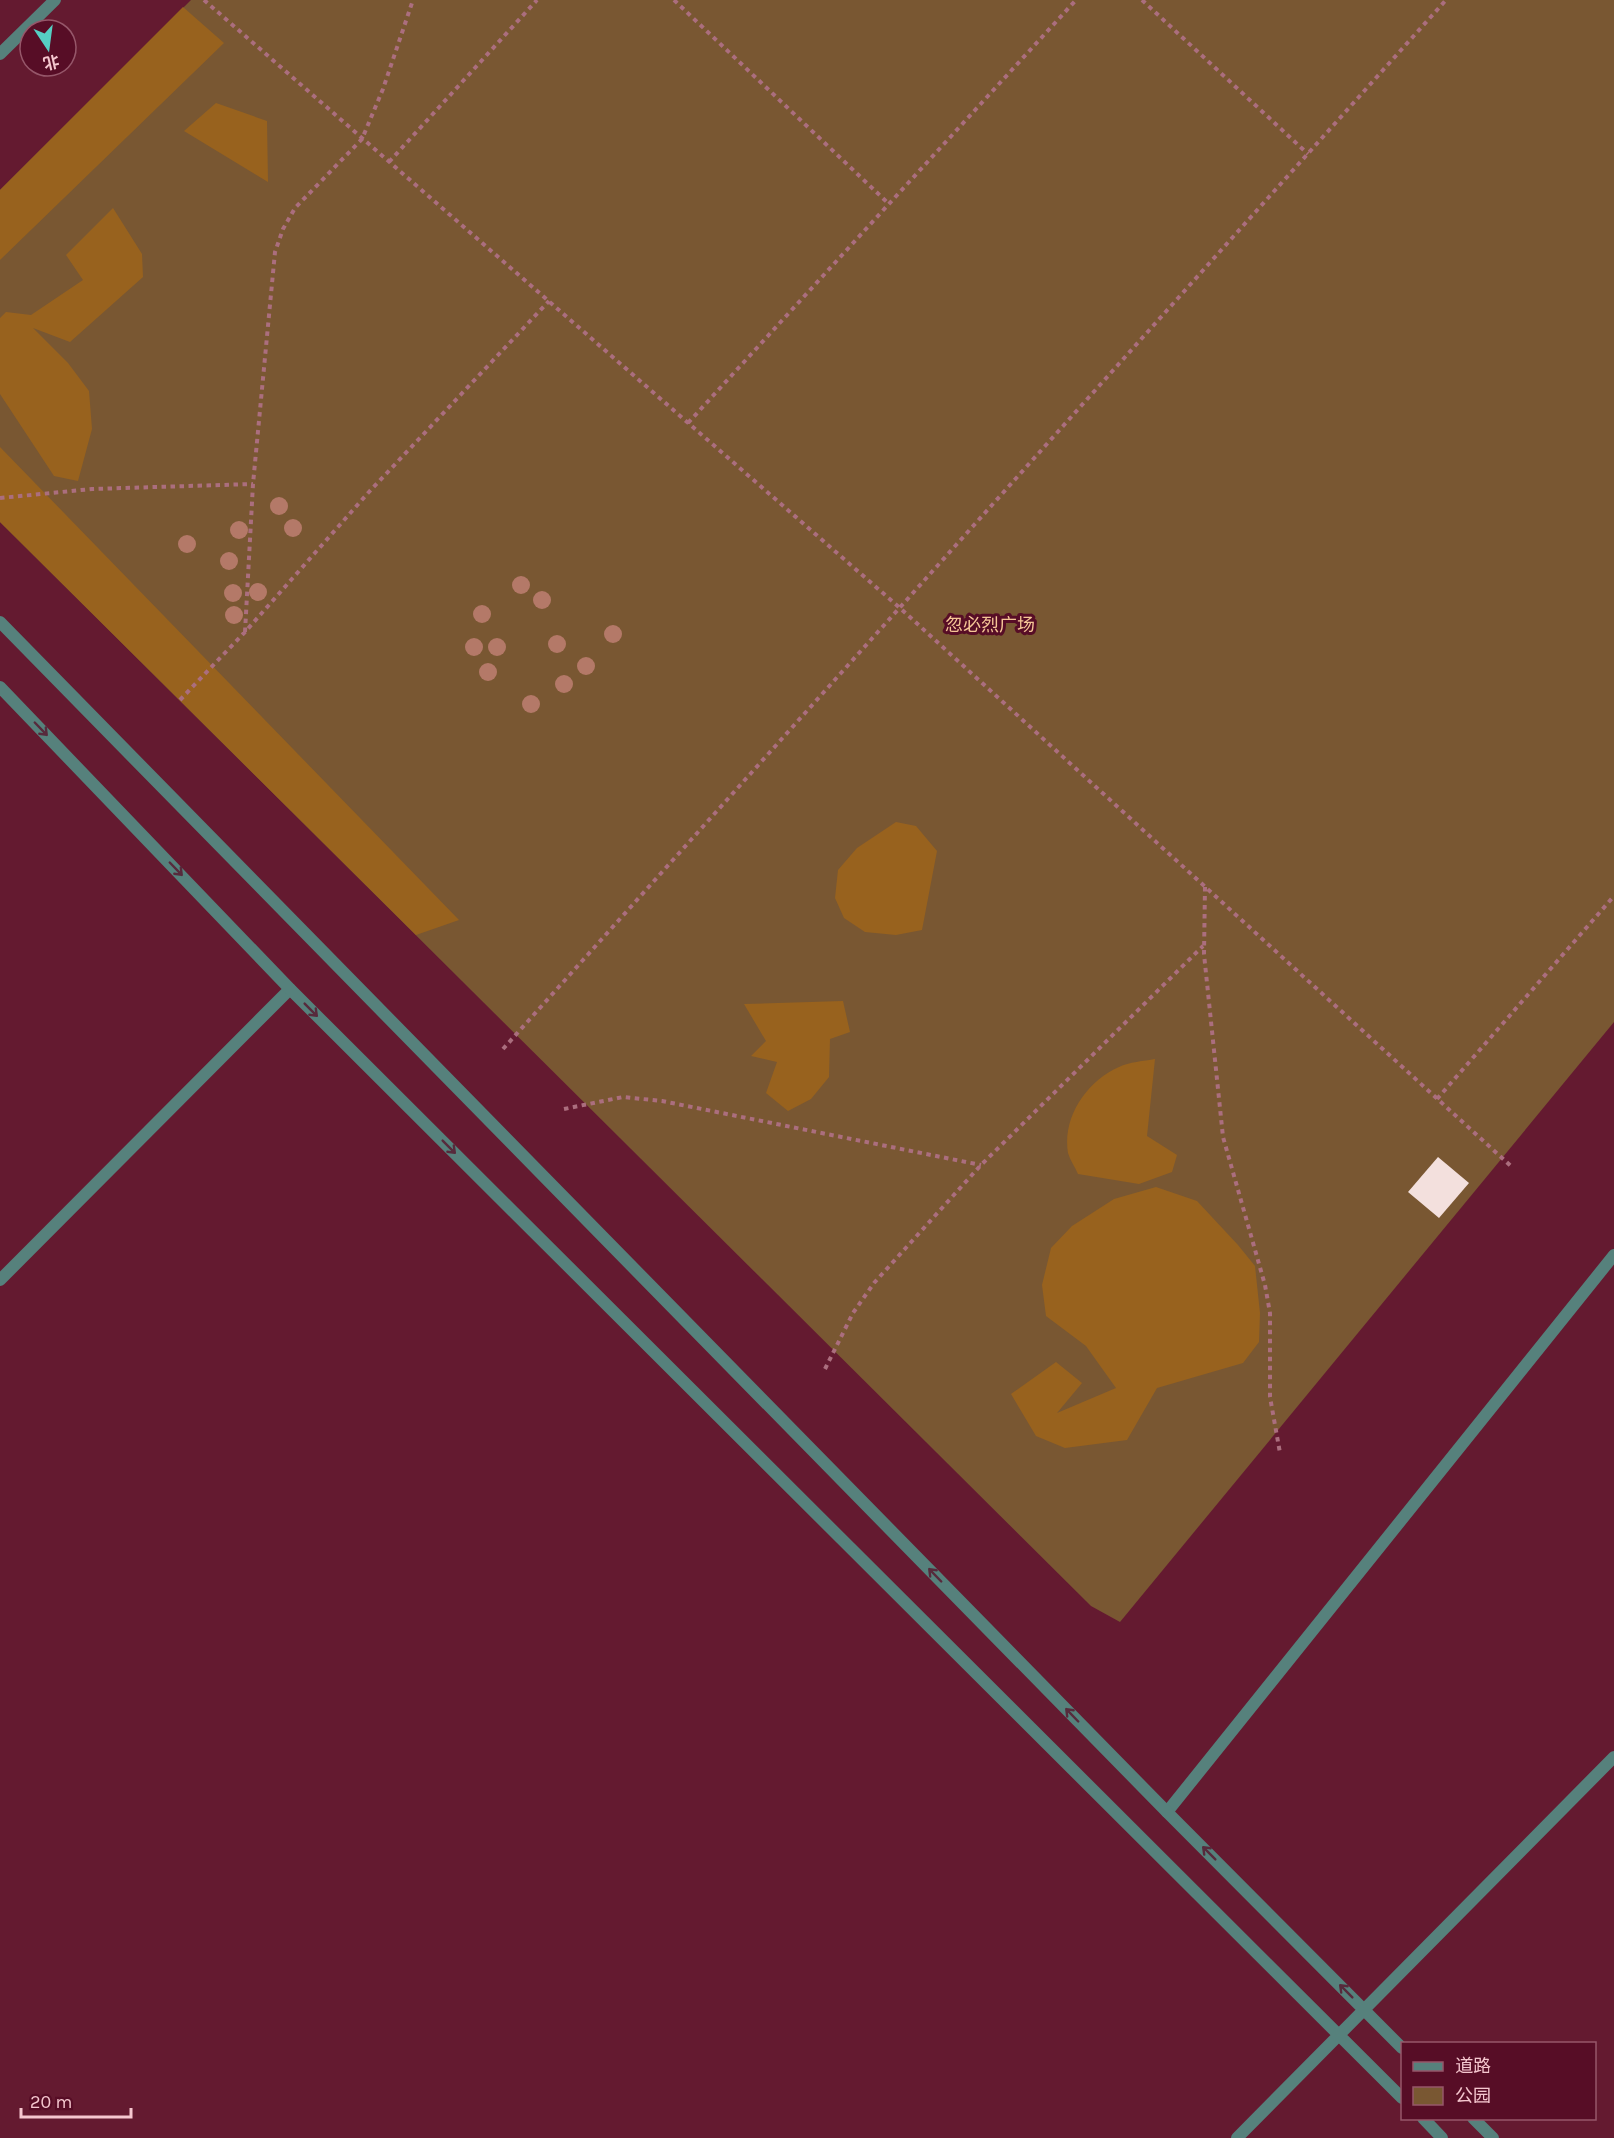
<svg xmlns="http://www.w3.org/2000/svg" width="1614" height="2138" font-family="Karla,'Noto Sans SC',sans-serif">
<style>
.green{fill:#795732}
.forest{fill:#98621e}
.building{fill:#f3e0dd}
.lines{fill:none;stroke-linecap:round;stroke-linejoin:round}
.path{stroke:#ab6e7e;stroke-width:4;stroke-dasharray:4.5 4.5;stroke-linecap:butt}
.minor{stroke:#56817c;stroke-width:12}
.tertiary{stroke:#56817c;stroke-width:12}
.tree{fill:#b47968}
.oneway{stroke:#572a3c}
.labels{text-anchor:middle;stroke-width:6;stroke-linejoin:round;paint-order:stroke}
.park-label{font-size:18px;fill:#f5c696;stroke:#570d26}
</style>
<rect width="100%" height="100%" fill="#641a30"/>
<path class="green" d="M191,0H1614V1022L1120,1622L1091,1606L0,522V190Z"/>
<path class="forest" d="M183,7L224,43L0,260V190Z
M216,103L267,121L268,182L184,131Z
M113,208L142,254L143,277L70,342L33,328L68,363L89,391L92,429L78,481L54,476L0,394V318L6,312L31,315L83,280L66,255Z
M0,447L459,920L416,935L0,522Z
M896,822L916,826L937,851L922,930L896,935L865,932L844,918L835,898L838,870L857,848Z
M843,1001L850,1032L830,1039L829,1077L811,1099L788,1111L766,1093L777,1062L751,1056L766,1041L744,1004Z
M1155,1059L1147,1136L1177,1155L1172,1172L1139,1184L1078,1174C1075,1167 1070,1160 1068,1153C1062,1117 1087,1081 1119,1067C1129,1062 1144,1061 1155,1059Z
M1156,1187L1197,1201L1238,1245L1255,1266L1260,1313L1259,1342L1243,1363L1157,1388L1127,1440L1065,1448L1036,1436L1011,1394L1056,1362L1082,1383L1057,1413L1116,1388L1086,1346L1046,1316L1042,1285L1051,1248L1072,1226L1114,1199Z"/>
<path class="building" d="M1438,1157L1469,1183L1439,1218L1408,1192Z"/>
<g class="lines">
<path class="path" d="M204,0L900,608L1513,1168
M674,0L889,204
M1142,0L1308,154
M389,162L537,0
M688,423L1076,0
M0,498L92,489L253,484
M245,632L253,484L275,252L283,229L295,208L362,139L383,89L413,0
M180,700L245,632L368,493L549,301
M1205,887L1204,954L1223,1137L1265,1285L1270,1313V1397L1280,1453
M503,1049L1446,0
M1437,1099L1614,896
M564,1109L623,1097L662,1101L981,1165
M825,1369L853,1313L874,1283L981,1165L1203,946"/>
<path class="minor" d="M0,1280L290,989
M1167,1812L1614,1255"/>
<path class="tertiary" d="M0,54L55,0
M0,622L1167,1812L1402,2048
M0,687L290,989L1402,2098
M1423,2118L1442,2138
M1473,2118L1493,2138
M1237,2138L1614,1757"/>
</g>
<g class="tree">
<circle cx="279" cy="506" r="9"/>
<circle cx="293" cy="528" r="9"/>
<circle cx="239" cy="530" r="9"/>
<circle cx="187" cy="544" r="9"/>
<circle cx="229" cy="561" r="9"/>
<circle cx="521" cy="585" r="9"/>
<circle cx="258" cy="592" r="9"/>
<circle cx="233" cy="593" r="9"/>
<circle cx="542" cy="600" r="9"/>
<circle cx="482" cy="614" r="9"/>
<circle cx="234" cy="615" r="9"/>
<circle cx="613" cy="634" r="9"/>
<circle cx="557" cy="644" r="9"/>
<circle cx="474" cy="647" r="9"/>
<circle cx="497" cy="647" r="9"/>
<circle cx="586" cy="666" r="9"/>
<circle cx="488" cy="672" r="9"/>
<circle cx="564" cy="684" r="9"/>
<circle cx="531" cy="704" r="9"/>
</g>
<defs><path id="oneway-shaft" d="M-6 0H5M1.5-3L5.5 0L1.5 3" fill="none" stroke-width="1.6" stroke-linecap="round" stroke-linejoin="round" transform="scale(1.5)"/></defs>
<g class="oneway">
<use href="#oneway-shaft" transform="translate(41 729) rotate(46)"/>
<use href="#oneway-shaft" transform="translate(176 869) rotate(46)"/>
<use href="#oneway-shaft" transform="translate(311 1010) rotate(45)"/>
<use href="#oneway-shaft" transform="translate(449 1147) rotate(45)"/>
<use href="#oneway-shaft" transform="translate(935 1575) rotate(-134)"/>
<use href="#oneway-shaft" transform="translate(1072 1715) rotate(-134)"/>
<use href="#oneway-shaft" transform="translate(1209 1853) rotate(-135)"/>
<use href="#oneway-shaft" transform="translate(1346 1991) rotate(-135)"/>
</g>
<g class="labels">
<g class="park-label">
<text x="990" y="631">忽必烈广场</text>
</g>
</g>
<rect x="1401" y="2042" width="195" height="78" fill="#570d26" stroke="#96576a" stroke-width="1.5"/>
<rect x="1413" y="2062" width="30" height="9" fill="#56817c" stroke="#96576a" stroke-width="1.5"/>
<text x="1455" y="2072" font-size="18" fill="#f5c7cf">道路</text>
<rect x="1413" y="2087" width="30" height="18" fill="#795732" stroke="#96576a" stroke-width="1.5"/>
<text x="1455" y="2102" font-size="18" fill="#f5c7cf">公园</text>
<g transform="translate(48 48) rotate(167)"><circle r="28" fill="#570d26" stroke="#96576a" stroke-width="1.5"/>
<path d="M0-4.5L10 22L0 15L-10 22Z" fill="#56cec3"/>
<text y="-9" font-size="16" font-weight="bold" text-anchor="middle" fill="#f5c7cf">北</text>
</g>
<path d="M21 2108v9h110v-9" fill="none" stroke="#f5c7cf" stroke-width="3"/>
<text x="30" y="2108" font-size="18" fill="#f5c7cf" stroke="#570d26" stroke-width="4.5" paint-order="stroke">20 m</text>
</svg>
